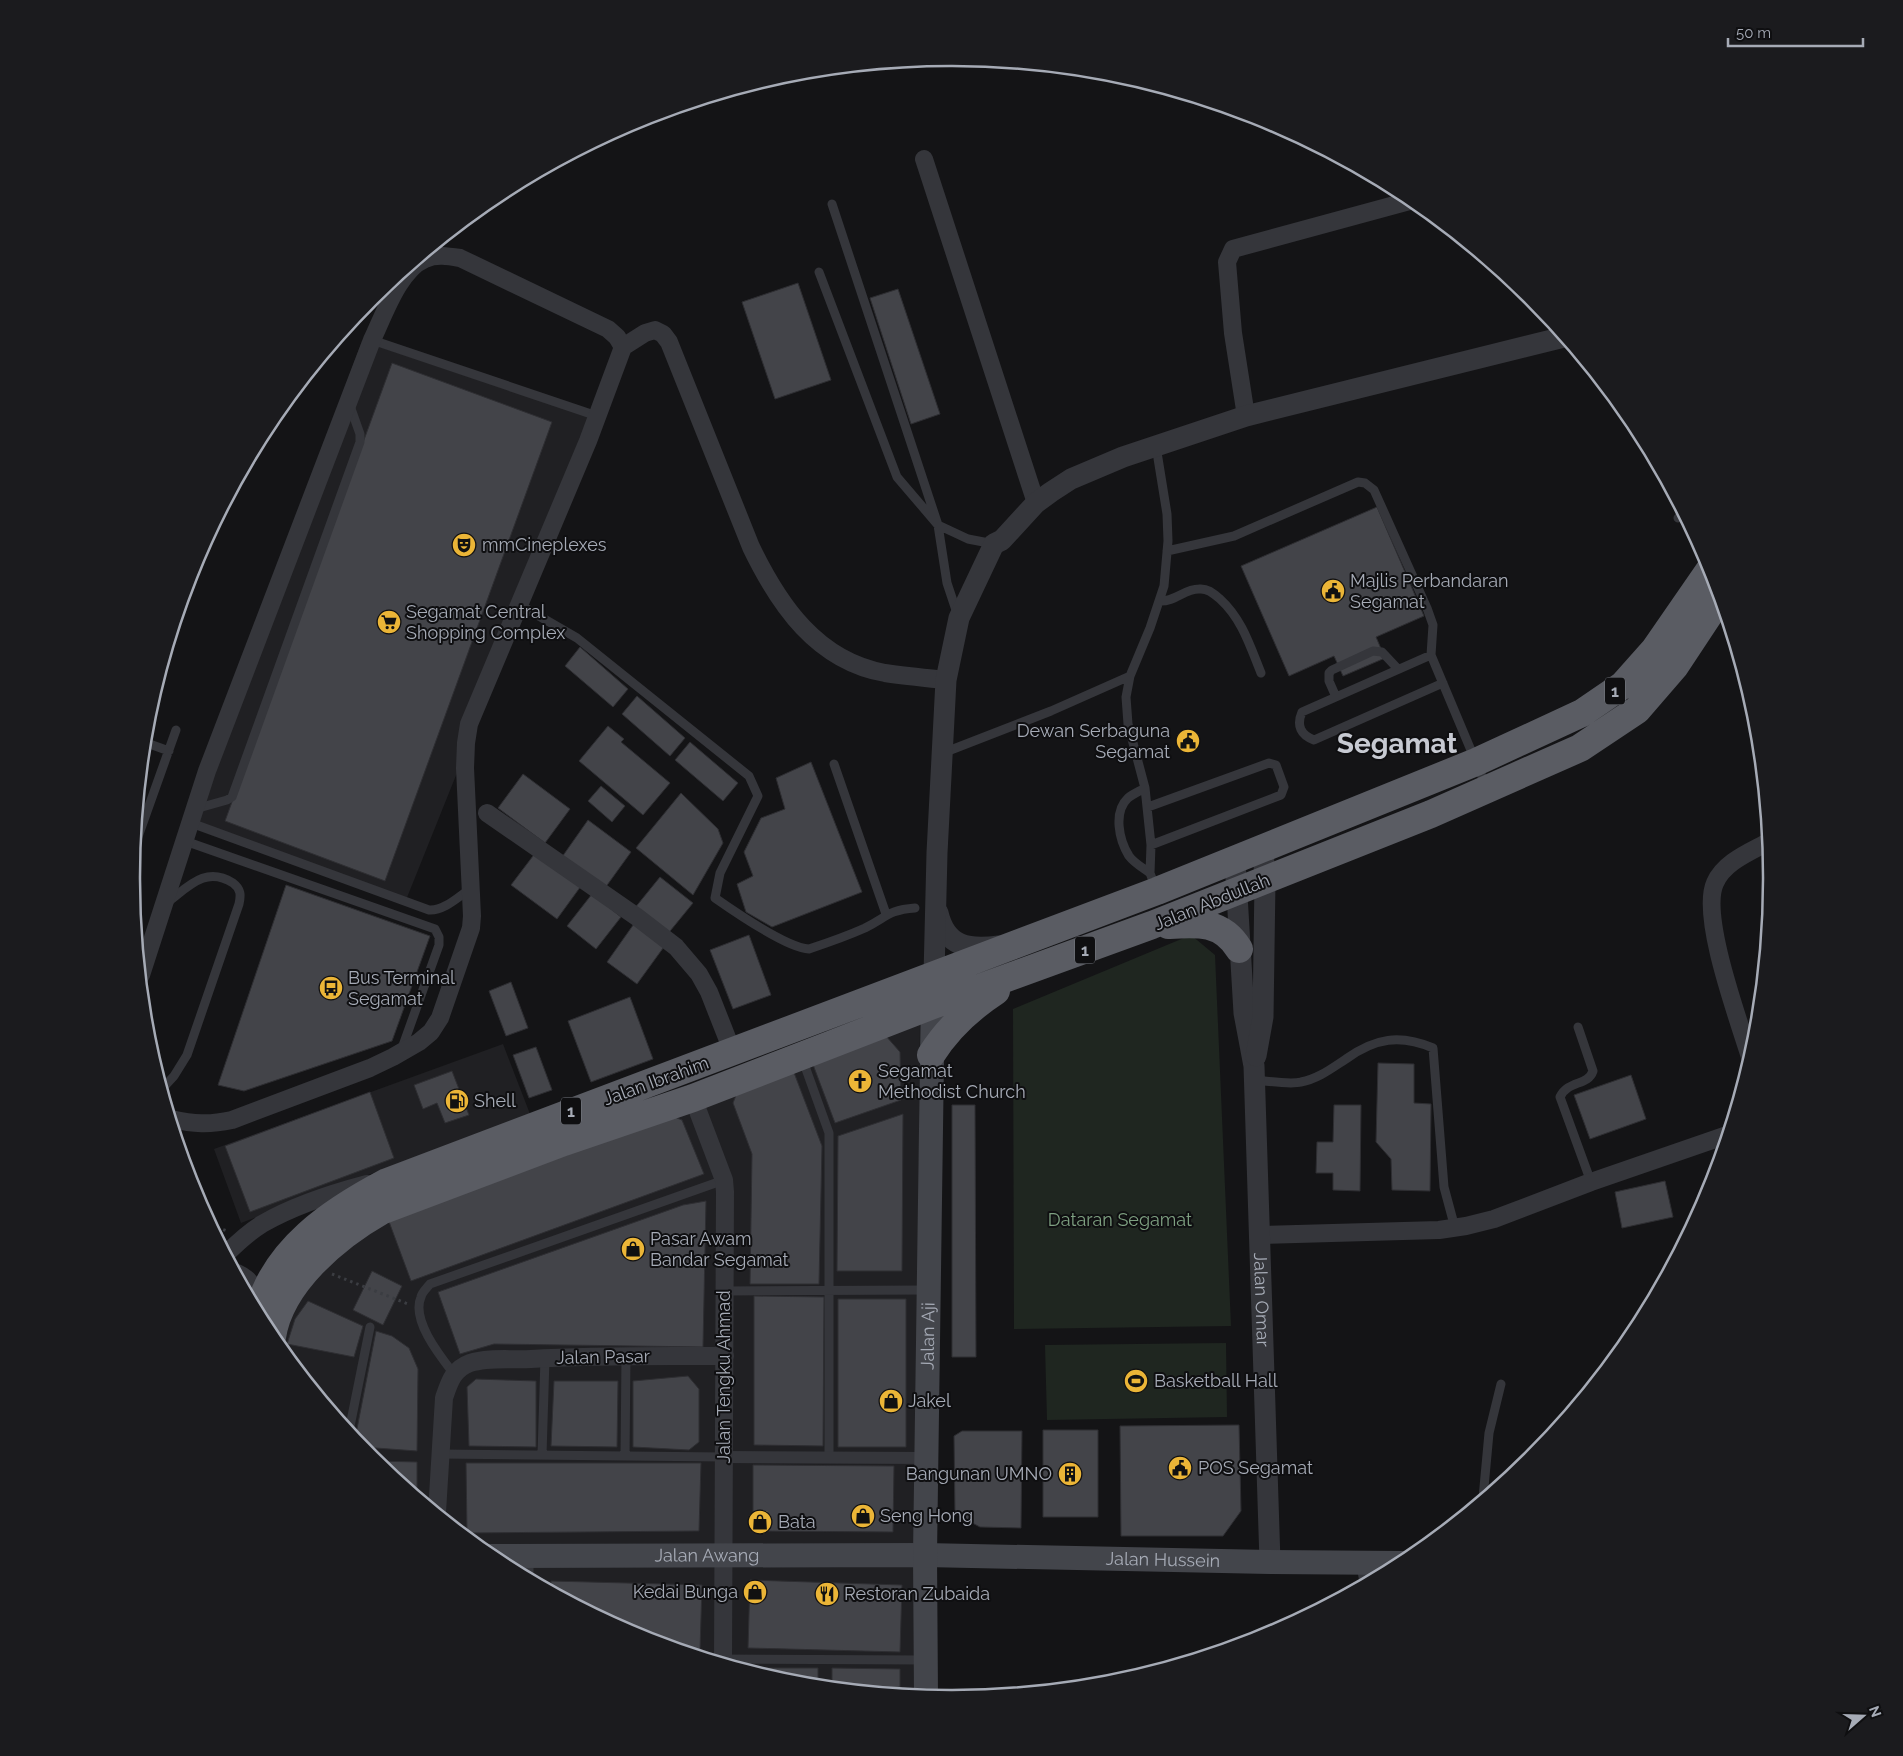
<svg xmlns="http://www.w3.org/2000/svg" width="1903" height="1756" font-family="Raleway,sans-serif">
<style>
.built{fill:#202023}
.park{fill:#1f2620}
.building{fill:#434449;stroke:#2e2e32}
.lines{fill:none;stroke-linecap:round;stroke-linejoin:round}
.path{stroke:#3b3d42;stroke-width:3;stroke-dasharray:2.5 4;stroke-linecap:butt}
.service{stroke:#35363b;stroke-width:9}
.pedestrian{stroke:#35363b;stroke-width:12}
.minor{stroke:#35363b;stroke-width:18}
.tertiary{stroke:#35363b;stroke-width:21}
.secondary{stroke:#43454b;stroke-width:24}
.trunk{stroke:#5a5c63;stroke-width:28}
.labels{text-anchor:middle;stroke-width:4;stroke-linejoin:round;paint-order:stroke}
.shield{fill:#0f0f11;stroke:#797c84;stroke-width:1}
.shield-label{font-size:16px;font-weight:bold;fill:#a6abb6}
.poi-label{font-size:18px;fill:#a6abb6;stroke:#0f0f11;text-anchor:start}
.street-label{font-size:18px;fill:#a6abb6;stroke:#0f0f11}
.park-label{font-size:18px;fill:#7ea081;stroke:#0f0f11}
.town-label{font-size:28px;font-weight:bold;fill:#c7cad2;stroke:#0f0f11}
.rim{fill:none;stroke:#a6abb6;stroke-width:2.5}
</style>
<rect width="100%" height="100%" fill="#141416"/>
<path class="built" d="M362,341L604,422L475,728L404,905L183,824Z
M920,1020L915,1695L791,1683L637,1636L495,1560L371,1458L281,1348L282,1339L292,1311L313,1281L343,1248L388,1219Z
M503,1044L530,1114L241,1223L214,1149Z"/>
<path class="park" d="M1191,935L1215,955L1231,1326L1014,1329L1013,1009Z
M1226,1343L1227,1417L1047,1420L1045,1345Z"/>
<path class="building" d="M798,283L831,380L775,399L742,302Z
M898,289L940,414L911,424L870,298Z
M392,363L552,422L385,881L225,821Z
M1377,507L1424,616L1376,637L1385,658L1343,676L1334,656L1289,676L1241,566Z
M580,647L628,689L613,707L565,666Z
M637,696L685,738L670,756L622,714Z
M608,726L624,739L621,742L670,783L643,815L579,761Z
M690,742L738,783L723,801L675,760Z
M811,762L862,892L772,927L746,912L737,884L753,876L744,852L761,818L785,809L776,778Z
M523,774L570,809L545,843L498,808Z
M601,786L625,806L612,822L588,801Z
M681,793L718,829L723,843L693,895L636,848Z
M588,820L631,852L605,888L562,857Z
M536,852L581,886L557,919L511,885Z
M660,877L693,903L666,936L634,909Z
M286,885L430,936L392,1041L244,1091L218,1085Z
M592,894L621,917L596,949L567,926Z
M636,921L666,944L637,984L607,962Z
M749,935L771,995L733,1009L710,950Z
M511,982L528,1028L506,1036L489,991Z
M630,997L653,1059L591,1082L568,1021Z
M886,1036L900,1052L901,1100L835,1123L812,1062Z
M536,1047L552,1090L529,1098L513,1055Z
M1378,1063L1414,1064V1103L1431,1104L1430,1191L1392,1190L1391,1159L1376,1142Z
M793,1070L822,1146L819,1284H750L752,1154L733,1103L738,1090Z
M452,1071L469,1115L445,1123L437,1103L423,1109L414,1085Z
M1631,1075L1646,1119L1590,1139L1574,1095Z
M370,1092L394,1158L250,1212L225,1146Z
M952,1105H975L976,1357H952Z
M1334,1105H1361L1360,1191L1333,1190V1173H1316L1317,1142H1333Z
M903,1114L902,1271H837L838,1136Z
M672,1116L682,1120L704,1174L411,1281L388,1219Z
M1665,1181L1673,1217L1622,1228L1615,1192Z
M706,1201L703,1347L494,1344L460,1354L438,1292L683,1205Z
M372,1271L402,1286L383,1325L353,1310Z
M754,1296L824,1297L823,1446L754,1445Z
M838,1299H906V1447H838Z
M308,1301L363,1326L354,1357L287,1344L295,1319Z
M376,1331L392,1336L409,1348L418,1369L417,1451L362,1447L355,1439Z
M688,1376L699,1389V1442L689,1450L633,1447V1381Z
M476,1379L536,1381V1447L469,1446L467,1387Z
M554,1381H618L617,1447L551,1446Z
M1239,1425L1241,1511L1223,1536H1121L1120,1426Z
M1043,1430H1098V1517H1043Z
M962,1431H1022L1021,1528L980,1527L955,1514L954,1436Z
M375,1461L417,1462V1496Z
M466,1463H701L699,1531L467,1533Z
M753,1465L894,1466L893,1532L753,1531Z
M750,1580L902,1585L900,1652L748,1648Z
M551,1581L702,1585L700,1650H683L637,1636L551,1590Z
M752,1668H818V1685L791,1683L752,1671Z
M832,1668L900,1669V1693L832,1687Z"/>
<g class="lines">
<path class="path" d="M211,1225L227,1231
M214,1230L223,1234
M332,1274L408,1304"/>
<path class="service" d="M832,204L938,525L968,539L994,544
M819,272L897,477L938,525L947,583L957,613
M372,340L597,416
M1678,518L1682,513
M1167,551L1234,536L1358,482L1365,483L1374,490L1427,608L1433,625L1431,655L1486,786
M1159,601C1175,602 1184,589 1199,589C1208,588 1214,594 1220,599C1242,619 1250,646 1261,673
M520,605L577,638L749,776L758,796L720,873L715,898C735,912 787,948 809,949C827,943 847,936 865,928C887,917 888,910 915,908
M1431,655L1302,712C1296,726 1301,735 1314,740L1443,683
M1336,697L1329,681V673L1332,670L1373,651L1382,652L1398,669
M144,742L169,751
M943,753L1051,711L1130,676
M834,764L886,914
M1145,788C1140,791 1133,794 1128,798C1113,812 1119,840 1129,856C1134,863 1143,868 1150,873
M1148,807L1269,763L1276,765L1284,787L1281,795L1151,845
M195,809L227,800L232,797L360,442V434L349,403
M191,823L429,910C444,911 458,897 470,889
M185,841L435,929L439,937V945L401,1051
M134,848L176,730
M1156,889L1150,873L1151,845L1145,788L1128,724L1126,697L1130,676L1150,628L1164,586L1168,541L1167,514L1156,446
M1578,1027L1593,1071C1588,1086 1568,1080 1560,1097L1591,1182
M802,1058L829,1133V1457
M1255,1080C1268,1081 1290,1085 1301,1082C1318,1079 1332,1068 1346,1059C1375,1038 1400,1034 1433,1048L1444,1187L1455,1228
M162,1089L174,1076L187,1055L239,904C241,895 241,889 233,883C206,866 189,886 168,902
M724,1291L928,1290
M454,1374C440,1356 411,1320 421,1297C422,1292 427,1288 430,1284L724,1180
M349,1431L370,1327
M440,1454L724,1457
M542,1455L545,1358
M625,1456L626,1356
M1483,1498L1489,1433L1501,1384
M1361,1564L1364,1583
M712,1659L924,1660"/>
<path class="pedestrian" d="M724,1457L928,1458"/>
<path class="minor" d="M924,159C961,274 999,388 1036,503
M623,347L645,333L655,330L663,334L669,342L751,547C779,605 817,661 885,673C905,676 926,678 946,680
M1246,416L1233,333L1227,262L1233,249L1413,200
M487,813L637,917L676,947L699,974L709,992L733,1053
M141,975L207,771L372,340C384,315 399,270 425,259C436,254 448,256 460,258L608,329L617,337L623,347L588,441L469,724L466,743L465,768L472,916L471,928L440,1018L431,1032L419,1042L393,1057L370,1068L232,1120C209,1125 194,1124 171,1119
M1750,1057C1739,1021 1700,916 1715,883C1724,862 1750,852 1768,842
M693,1098L724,1180L725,1192L723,1662
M1261,1235L1439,1230L1466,1226L1494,1219L1591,1182L1727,1135
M226,1254C237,1243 249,1232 262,1224C293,1206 333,1193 367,1184
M237,1273C253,1280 256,1291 260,1307
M437,1512L444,1398C449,1383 453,1369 470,1363C488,1357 511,1360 531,1359C595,1355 660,1356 725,1356"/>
<g class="tertiary">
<path id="s1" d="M1235,861L1244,1013L1254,1066L1270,1562"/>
<path d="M938,913C946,947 968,950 999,946"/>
<path d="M934,975L937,853L946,680L959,618L994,544L1002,540L1036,503L1051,492L1071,479L1123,457L1246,416L1564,337"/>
<path d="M1256,1056L1263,1017L1265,881L1263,849"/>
<path d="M523,1575V1557"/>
</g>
<g class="secondary">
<path id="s2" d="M491,1556L925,1555L1270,1562L1402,1563"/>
<path id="s3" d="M926,1696L925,1555L933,987"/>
</g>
<path class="trunk" d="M1168,925C1198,923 1222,921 1239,949
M931,1055C948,1028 970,1008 996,991
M258,1313C274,1249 332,1211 387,1182L1157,891L1476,762L1582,713L1623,685L1655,649L1711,568
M272,1337C280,1283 337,1236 381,1211L564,1142L693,1098L933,1005L1152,925L1431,814L1580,748L1637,710L1675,666L1720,598"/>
</g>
<defs>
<g id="theatre-disc" transform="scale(1.25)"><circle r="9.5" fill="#ebb537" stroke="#0f0f11"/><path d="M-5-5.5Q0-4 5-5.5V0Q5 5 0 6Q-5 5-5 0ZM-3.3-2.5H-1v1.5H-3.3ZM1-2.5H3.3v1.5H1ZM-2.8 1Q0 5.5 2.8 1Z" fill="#111"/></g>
<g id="civic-disc" transform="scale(1.25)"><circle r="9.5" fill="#ebb537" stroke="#0f0f11"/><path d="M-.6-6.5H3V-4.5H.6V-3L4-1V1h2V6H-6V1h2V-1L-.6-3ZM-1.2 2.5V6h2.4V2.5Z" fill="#111"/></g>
<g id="supermarket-disc" transform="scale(1.25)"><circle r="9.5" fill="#ebb537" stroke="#0f0f11"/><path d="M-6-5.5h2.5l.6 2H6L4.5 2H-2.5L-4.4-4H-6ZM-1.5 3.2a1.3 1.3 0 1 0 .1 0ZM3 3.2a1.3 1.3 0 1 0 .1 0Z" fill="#111"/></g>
<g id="bus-disc" transform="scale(1.25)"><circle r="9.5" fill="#ebb537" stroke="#0f0f11"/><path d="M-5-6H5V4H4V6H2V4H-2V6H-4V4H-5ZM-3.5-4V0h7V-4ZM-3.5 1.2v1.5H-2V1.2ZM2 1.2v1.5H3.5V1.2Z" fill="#111"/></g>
<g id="church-disc" transform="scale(1.25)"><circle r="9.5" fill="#ebb537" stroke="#0f0f11"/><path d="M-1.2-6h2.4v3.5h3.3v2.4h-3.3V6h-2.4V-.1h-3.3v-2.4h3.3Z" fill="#111"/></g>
<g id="fuel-disc" transform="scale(1.25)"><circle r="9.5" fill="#ebb537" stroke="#0f0f11"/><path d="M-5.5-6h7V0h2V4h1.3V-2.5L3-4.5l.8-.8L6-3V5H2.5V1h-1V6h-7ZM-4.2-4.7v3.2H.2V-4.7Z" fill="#111"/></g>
<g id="shop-disc" transform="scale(1.25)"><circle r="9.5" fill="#ebb537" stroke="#0f0f11"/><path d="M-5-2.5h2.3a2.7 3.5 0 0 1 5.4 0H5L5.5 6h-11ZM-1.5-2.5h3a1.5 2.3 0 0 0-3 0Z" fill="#111"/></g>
<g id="stadium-disc" transform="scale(1.25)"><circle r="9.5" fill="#ebb537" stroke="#0f0f11"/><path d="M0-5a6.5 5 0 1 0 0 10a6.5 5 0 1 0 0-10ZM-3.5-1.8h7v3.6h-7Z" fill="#111"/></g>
<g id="building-disc" transform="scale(1.25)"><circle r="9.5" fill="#ebb537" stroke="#0f0f11"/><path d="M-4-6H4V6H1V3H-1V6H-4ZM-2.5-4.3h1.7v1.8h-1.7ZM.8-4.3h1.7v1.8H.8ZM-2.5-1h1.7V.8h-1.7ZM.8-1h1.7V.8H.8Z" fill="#111"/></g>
<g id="restaurant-disc" transform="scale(1.25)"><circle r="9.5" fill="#ebb537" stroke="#0f0f11"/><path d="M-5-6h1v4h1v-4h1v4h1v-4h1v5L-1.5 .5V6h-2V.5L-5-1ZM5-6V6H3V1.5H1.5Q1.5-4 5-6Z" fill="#111"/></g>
</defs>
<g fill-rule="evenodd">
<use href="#theatre-disc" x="464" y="545"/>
<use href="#civic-disc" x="1333" y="591"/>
<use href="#supermarket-disc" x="389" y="622"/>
<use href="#civic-disc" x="1188" y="741"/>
<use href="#bus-disc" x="331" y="988"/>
<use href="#church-disc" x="860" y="1081"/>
<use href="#fuel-disc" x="457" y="1101"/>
<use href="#shop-disc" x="633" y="1249"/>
<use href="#stadium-disc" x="1136" y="1381"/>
<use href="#shop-disc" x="891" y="1401"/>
<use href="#civic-disc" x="1180" y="1468"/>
<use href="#building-disc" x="1070" y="1474"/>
<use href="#shop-disc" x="863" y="1516"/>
<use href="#shop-disc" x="760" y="1522"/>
<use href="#shop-disc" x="755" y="1592"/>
<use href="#restaurant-disc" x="827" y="1594"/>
</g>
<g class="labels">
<g class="shield">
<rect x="1605" y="677.5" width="20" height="27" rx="4"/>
<rect x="1075" y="936.5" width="20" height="27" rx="4"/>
<rect x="561" y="1097.5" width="20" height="27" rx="4"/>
</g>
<g class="shield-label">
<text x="1615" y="697">1</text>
<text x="1085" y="956">1</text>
<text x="571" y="1117">1</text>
</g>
<g class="poi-label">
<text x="482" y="551">mmCineplexes</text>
<text x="1350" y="587">Majlis Perbandaran<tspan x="1350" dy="21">Segamat</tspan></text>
<text x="406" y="618">Segamat Central<tspan x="406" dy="21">Shopping Complex</tspan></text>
<text x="1170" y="737" text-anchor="end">Dewan Serbaguna<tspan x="1170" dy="21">Segamat</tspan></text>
<text x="348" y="984">Bus Terminal<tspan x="348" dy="21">Segamat</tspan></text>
<text x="878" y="1077">Segamat<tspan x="878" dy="21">Methodist Church</tspan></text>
<text x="474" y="1107">Shell</text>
<text x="650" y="1245">Pasar Awam<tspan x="650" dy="21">Bandar Segamat</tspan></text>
<text x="1154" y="1387">Basketball Hall</text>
<text x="908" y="1407">Jakel</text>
<text x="1198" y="1474">POS Segamat</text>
<text x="1052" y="1480" text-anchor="end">Bangunan UMNO</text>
<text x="880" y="1522">Seng Hong</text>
<text x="778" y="1528">Bata</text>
<text x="738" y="1598" text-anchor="end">Kedai Bunga</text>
<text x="844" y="1600">Restoran Zubaida</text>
</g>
<g class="street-label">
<text transform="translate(1212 902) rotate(-22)" y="6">Jalan Abdullah</text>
<text transform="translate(656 1081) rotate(-20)" y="6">Jalan Ibrahim</text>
<text dy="6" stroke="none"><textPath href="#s1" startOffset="440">Jalan Omar</textPath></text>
<text dy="6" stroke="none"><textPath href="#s3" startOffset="360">Jalan Aji</textPath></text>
<text transform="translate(603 1357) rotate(-1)" y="6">Jalan Pasar</text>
<text transform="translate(724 1377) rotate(-90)" y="6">Jalan Tengku Ahmad</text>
<text dy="6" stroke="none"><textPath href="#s2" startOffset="216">Jalan Awang</textPath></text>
<text dy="6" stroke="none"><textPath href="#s2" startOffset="672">Jalan Hussein</textPath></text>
</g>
<g class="park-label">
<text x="1120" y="1226">Dataran Segamat</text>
</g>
<g class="town-label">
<text x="1397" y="753">Segamat</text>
</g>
</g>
<path d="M0 0H1903V1756H0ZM951 66H952A811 811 0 0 1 1763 877V879A811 811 0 0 1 952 1690H951A811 811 0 0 1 140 879V877A811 811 0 0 1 951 66Z" fill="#1b1b1e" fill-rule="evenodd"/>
<path class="rim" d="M951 66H952A811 811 0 0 1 1763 877V879A811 811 0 0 1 952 1690H951A811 811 0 0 1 140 879V877A811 811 0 0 1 951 66Z"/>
<g transform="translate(1863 1716) rotate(70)" stroke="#0f0f11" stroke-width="4" paint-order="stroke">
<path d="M0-4L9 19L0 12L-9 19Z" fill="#a6abb6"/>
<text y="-8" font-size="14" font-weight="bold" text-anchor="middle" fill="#a6abb6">N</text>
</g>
<path d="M1728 38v8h135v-8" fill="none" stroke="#a6abb6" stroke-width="2.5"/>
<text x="1736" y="38" font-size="15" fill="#a6abb6" stroke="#0f0f11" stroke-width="4" paint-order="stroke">50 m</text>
</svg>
